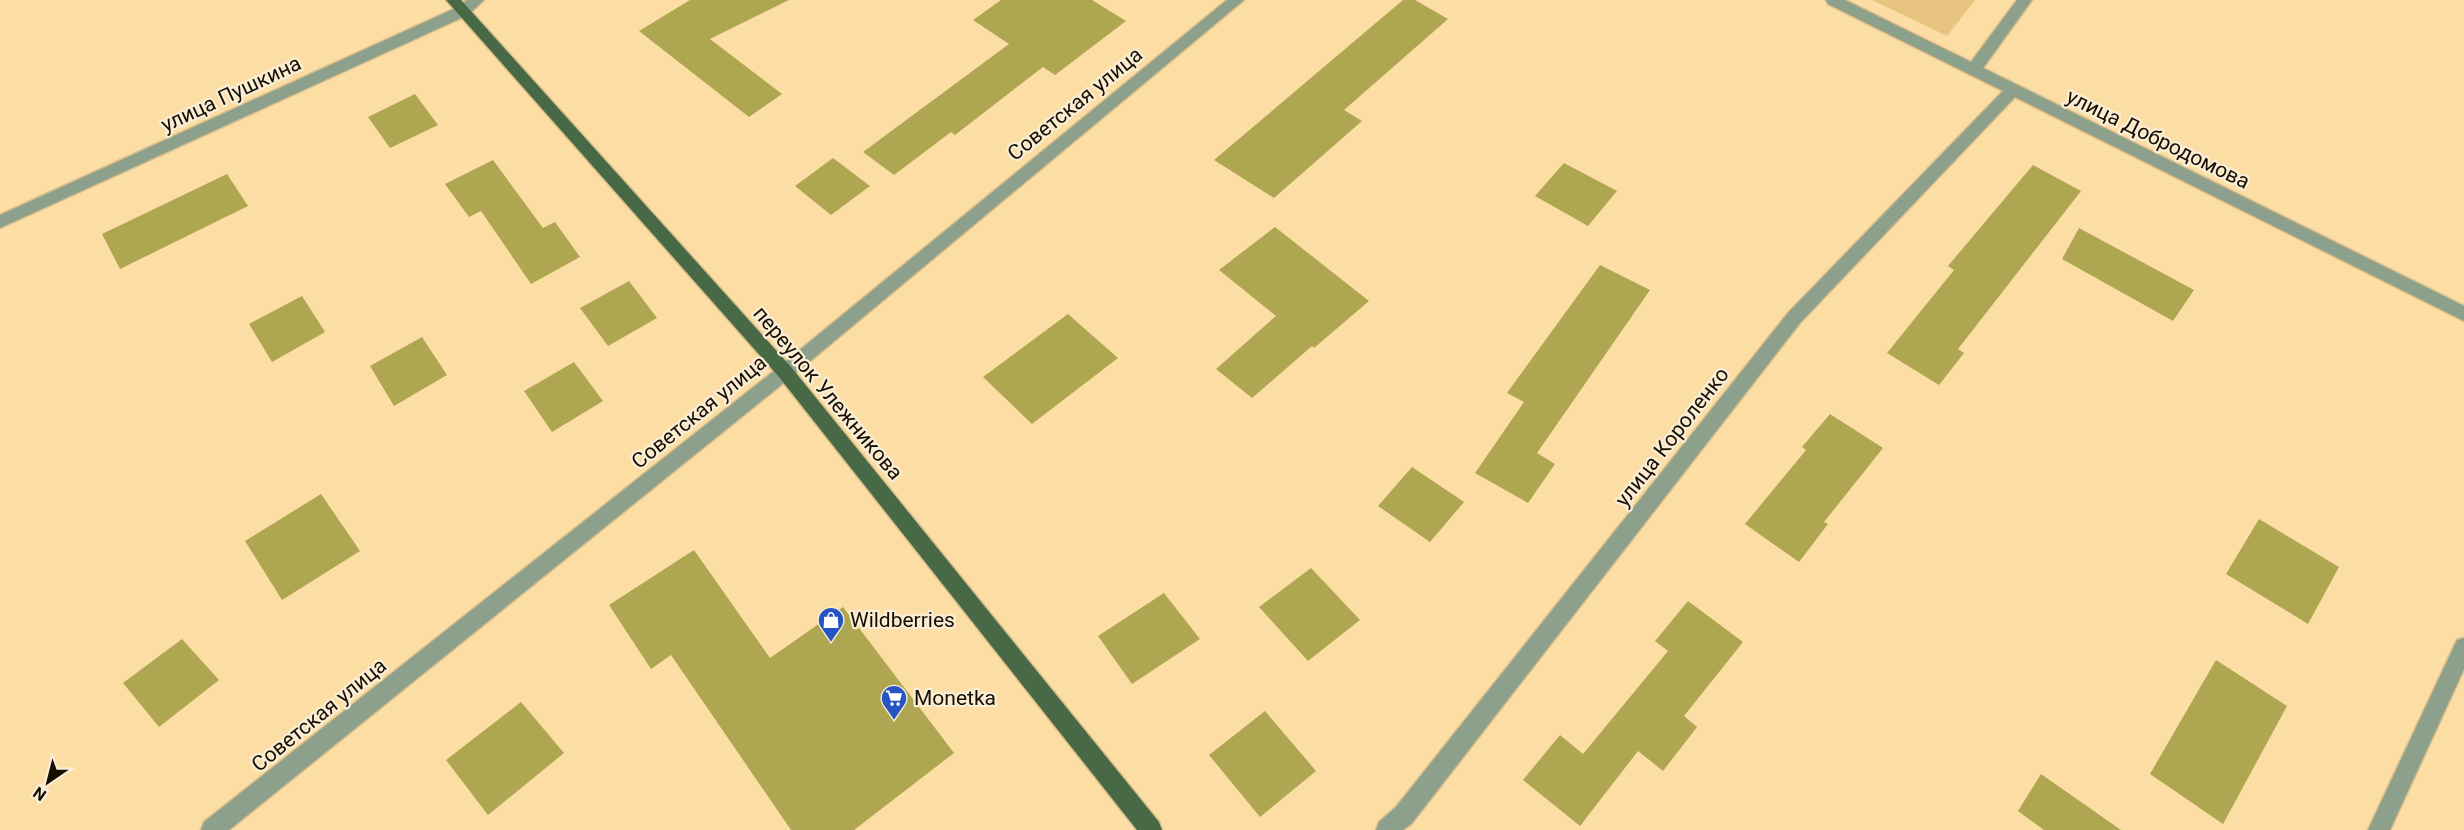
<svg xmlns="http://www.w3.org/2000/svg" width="2464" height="830" font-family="Roboto,sans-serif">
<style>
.green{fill:#e7c581}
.building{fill:#afa652}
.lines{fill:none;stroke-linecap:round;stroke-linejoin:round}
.minor-casing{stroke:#d8bd8a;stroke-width:3}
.major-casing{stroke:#d8bd8a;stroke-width:3}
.minor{fill:#8da08c;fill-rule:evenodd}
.major{fill:#476945;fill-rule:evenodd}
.labels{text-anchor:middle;stroke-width:4.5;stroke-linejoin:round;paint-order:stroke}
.street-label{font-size:21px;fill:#180e00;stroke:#faeed7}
.poi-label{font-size:21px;fill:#180e00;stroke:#faeed7;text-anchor:start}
</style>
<rect width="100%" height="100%" fill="#fcdea4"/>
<path class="green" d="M1872,0H1975L1947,36Z"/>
<path class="building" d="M690,0H789L710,39L782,94L749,117L639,31Z
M1001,0H1092L1126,21L1055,75L1043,67L955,135L951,132L894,175L863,152L1009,44L973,20Z
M1403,0H1415L1448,19L1344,110L1362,121L1274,198L1214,160Z
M415,94L438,125L390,148L368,117Z
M833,158L870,186L831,215L795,186Z
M493,160L543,228L555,222L580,257L531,284L481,211L469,217L445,184Z
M1564,163L1617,191L1588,226L1535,196Z
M2033,165L2081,191L1958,349L1964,353L1939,385L1887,353L1954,270L1948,266Z
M227,174L248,206L120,269L102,234Z
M1275,227L1369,301L1314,348L1312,346L1252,398L1216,369L1276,316L1219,270Z
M2079,228L2194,290L2173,321L2062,259Z
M1600,265L1650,290L1537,453L1555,464L1528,503L1475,473L1524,402L1507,393Z
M629,281L657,318L608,346L580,308Z
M302,296L325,332L272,362L249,324Z
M1068,314L1118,358L1032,424L983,377Z
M422,337L447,375L394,406L370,366Z
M574,362L603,401L552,432L524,391Z
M1830,414L1883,448L1824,522L1828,524L1799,562L1745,524L1806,450L1802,447Z
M1412,467L1464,502L1430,542L1378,506Z
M321,494L360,551L282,600L245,541Z
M2259,519L2339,567L2308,624L2226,574Z
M694,550L770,658L843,607L954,753L854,830H791L671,655L651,669L609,605Z
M1311,568L1360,620L1308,661L1259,607Z
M1164,593L1200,639L1132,684L1098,636Z
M1688,601L1743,642L1684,716L1697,727L1663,771L1638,751L1580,826L1523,780L1560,735L1583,754L1668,651L1655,641Z
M182,639L219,680L159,727L123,683Z
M2216,660L2287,706L2223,824L2150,774Z
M521,702L564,753L488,815L446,760Z
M1265,711L1316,771L1260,817L1209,755Z
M2041,774L2121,830H2044L2018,811Z"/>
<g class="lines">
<g class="minor-casing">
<path id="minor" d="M467,0H484L468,15L0,228V215L458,7Z
M1227,0H1244L791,377L229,830H201L204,822L779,367Z
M1826,0H1845L1971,62L2017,0H2032L1983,68L2464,306V321L2015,97L1800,323L1412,823L1403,830H1376L1379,822L1396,807L1788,313L2003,91L1828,4Z
M2464,638V669L2390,830H2368L2457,640Z"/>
</g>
<g class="major-casing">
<path id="major" d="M446,0H461L791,367L1159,822L1162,830H1137L779,377Z"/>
</g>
<use href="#minor" class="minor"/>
<use href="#major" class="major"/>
</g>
<defs>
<g id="shop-pin" transform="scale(1.35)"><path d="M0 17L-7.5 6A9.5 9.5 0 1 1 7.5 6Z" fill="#2555c3" stroke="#faeed7"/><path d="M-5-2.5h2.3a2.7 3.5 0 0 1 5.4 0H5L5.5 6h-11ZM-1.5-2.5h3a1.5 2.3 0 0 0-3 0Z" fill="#fff"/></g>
<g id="supermarket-pin" transform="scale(1.35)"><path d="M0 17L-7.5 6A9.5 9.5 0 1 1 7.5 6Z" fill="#2555c3" stroke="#faeed7"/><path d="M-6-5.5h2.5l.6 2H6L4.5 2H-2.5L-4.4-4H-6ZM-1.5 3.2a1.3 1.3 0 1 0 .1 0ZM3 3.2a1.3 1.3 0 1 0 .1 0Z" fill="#fff"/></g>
</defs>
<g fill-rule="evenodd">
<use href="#shop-pin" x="831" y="620"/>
<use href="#supermarket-pin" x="894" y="698"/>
</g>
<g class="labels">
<g class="street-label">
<text transform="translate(231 94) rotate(-25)" y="7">улица Пушкина</text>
<text transform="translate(1075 104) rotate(-39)" y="7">Советская улица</text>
<text transform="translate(2158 139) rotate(26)" y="7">улица Добродомова</text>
<text transform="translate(828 393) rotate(50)" y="7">переулок Улежникова</text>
<text transform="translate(699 412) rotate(-39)" y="7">Советская улица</text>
<text transform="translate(1672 437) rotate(-52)" y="7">улица Короленко</text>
<text transform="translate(319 715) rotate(-39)" y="7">Советская улица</text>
</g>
<g class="poi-label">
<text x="850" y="627">Wildberries</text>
<text x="914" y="705">Monetka</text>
</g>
</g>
<g transform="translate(48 782) rotate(215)" stroke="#faeed7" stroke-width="4.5" paint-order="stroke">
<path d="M0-4.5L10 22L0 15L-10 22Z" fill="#180e00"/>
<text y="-9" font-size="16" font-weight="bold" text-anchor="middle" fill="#180e00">N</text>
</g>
</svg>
